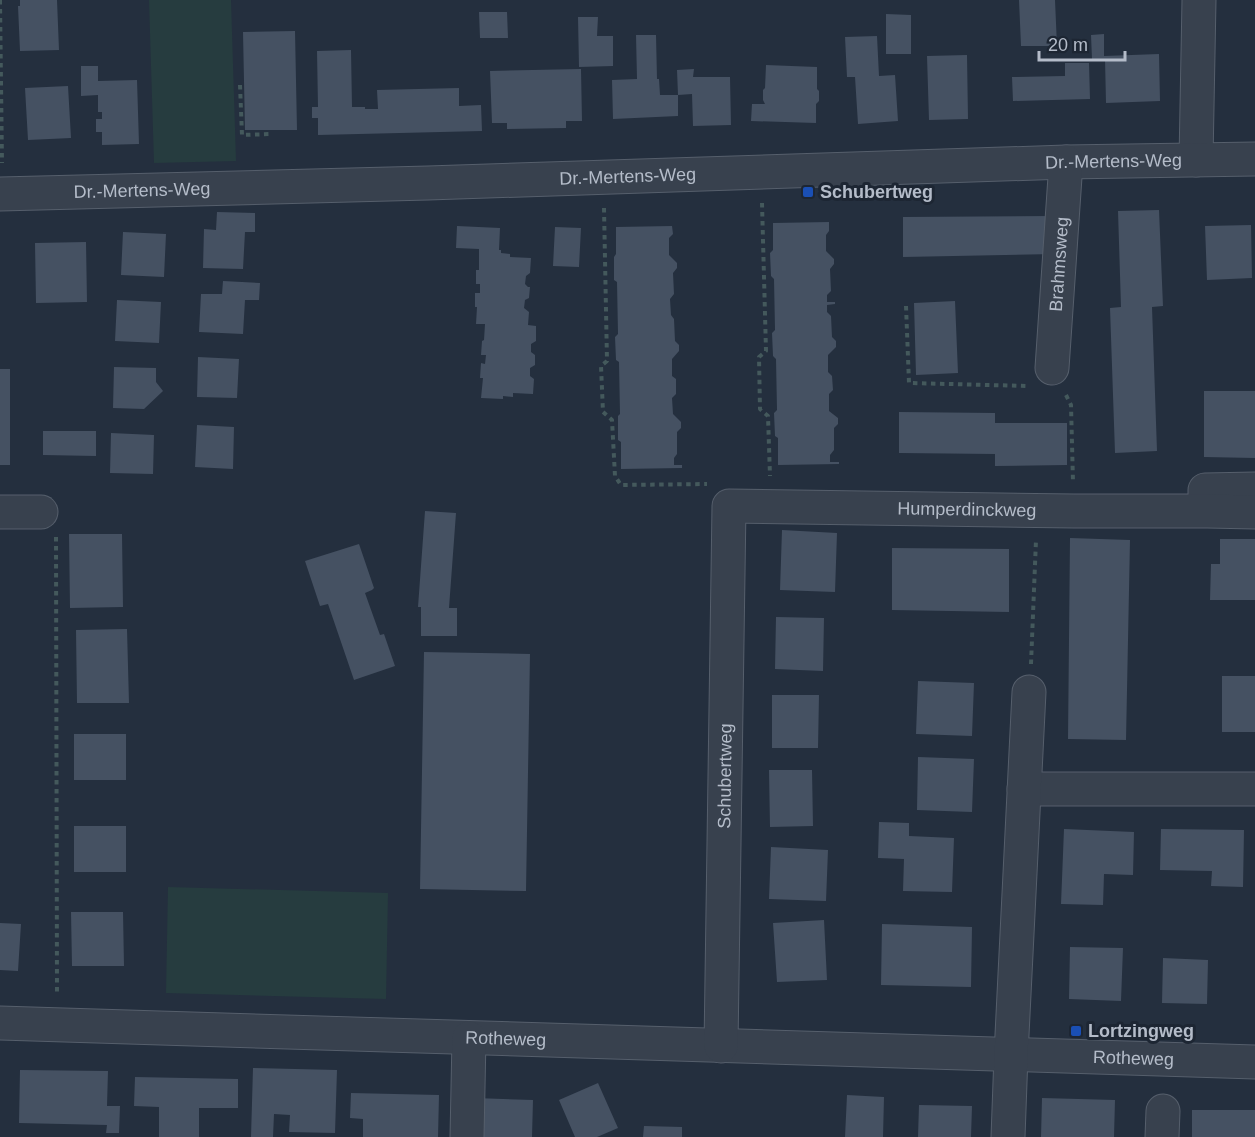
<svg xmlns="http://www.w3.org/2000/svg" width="1255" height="1137" font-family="Arial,sans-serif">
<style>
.green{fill:#263c3f}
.building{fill:#455162}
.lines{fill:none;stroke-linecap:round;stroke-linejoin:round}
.minor-casing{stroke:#565f6c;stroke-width:35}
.path{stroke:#44595c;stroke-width:4;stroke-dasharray:4.5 4.5;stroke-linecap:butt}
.minor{stroke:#38414e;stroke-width:33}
.transit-dot{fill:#1a4fb4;stroke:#1d2633;stroke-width:2}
.labels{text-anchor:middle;stroke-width:6;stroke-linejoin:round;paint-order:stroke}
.street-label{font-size:18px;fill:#b4bcc9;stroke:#1d2633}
.poi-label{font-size:18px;font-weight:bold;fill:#b4bcc9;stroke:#1d2633;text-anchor:start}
</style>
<rect width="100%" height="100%" fill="#242f3e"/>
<path class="green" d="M149,0H231L236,161L154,163Z
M168,887L388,893L386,999L166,993Z"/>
<path class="building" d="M20,0H57L59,50L20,51L18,6H20Z
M1019,0H1055L1057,46H1021Z
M479,12H507L508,38H480Z
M886,14L911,15V54H886Z
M578,17H598L597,36H613V66L579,67Z
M295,31L297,130H245L243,32Z
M1104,34V56L1159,54L1160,101L1106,103L1105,59H1092L1091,35Z
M636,35H656L657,79H659L660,95H678L677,70L694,69L693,77H730L731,125L693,126L692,94L678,95V116L613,119L612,80L637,79Z
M877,36L879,76L895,75L898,121L858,124L855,77H847L845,37Z
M351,50L352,107H365V109H378L377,90L459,88V106L481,105L482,131L318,135V118H312V107H318L317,51Z
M967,55L968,119L929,120L927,56Z
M1065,63H1089L1090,99L1013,101L1012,77L1065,76Z
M766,65L817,67V89L819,91V101L816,104V123L751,121L752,104H765L763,100V90L765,88Z
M81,66H98V81L137,80L139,144L102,145V132H96V119H102V112H98V95L81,96Z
M581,69L582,121H566V128L507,129V123H492L490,71Z
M68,86L71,138L28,140L25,88Z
M1159,210L1163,306L1152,307L1157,451L1115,453L1110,308L1121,307L1118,211Z
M217,212L255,213V232H245L243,269L203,268L204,229L216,230Z
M1053,216L1054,254L903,257V217Z
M829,222V231L826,235V251L834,259V264L830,269L831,291L827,295V302H835V304L827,305V312L831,316L832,337L836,341V347L828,355V372L832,376L833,390L829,394V411L838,418V424L834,428V450L830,455V462H839V464L778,465V438L775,436L774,413L777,410L776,359L773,356L772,333L775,330L774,279L771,276L770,253L773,250V223Z
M1251,225L1252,278L1207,280L1205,226Z
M457,226L500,228L499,250H501V253L510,254V257L531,258L530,273L526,276L525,284L528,287H530L529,298L525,300L524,308L529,312L528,325L536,326V341L531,344V352L535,355V365L530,368V376L534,379L533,394L513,393V397L503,396V399L481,398L483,378H480L481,363L485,364L486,355H481L482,341L484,340L485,324H476L477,307H475V293H480V284H476V270H479V249L456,248Z
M672,226L673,234L669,238V255L677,263V268L673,273L674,294L670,299L671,315L674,319L675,341L679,345V351L672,359V376L676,379V394L672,398L673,414L681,422V428L677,432V454L674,458V465H682V468L621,469V442L618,440V416L620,414L619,362L616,360L615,337L618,334L617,282L614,280V257L616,254V227Z
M555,227L581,228L579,267L553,266Z
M123,232L166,234L164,277L121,275Z
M86,242L87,302L36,303L35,243Z
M223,281L260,283L259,300H245L243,334L199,332L201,294H222Z
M117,300L161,302L159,343L115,341Z
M955,301L958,373L916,375L914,303Z
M198,357L239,359L237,398L197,397Z
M114,367L156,368V382L163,391L144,409L113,408Z
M0,369H10V465H0Z
M1204,391H1255V458L1204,457Z
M899,412L995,413V423H1067V465L995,466V454L899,453Z
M197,425L234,427L233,469L195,467Z
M43,431H96V456L43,455Z
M111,433L154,435L153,474L110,473Z
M425,511L456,513L449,608H457V636H421V607H418Z
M782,530L837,533L835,592L780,590Z
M69,534H122L123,607L70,608Z
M1070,538L1130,540L1126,740L1068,739Z
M1220,539H1255V600H1210L1211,564H1220Z
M359,544L374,588L372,590L365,593L380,635L384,634L395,666L354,680L328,604L320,606L305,561Z
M892,548L1009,549V612L892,610Z
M776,617L824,618L823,671L775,669Z
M127,629L129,703H77L76,630Z
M424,652L530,654L526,891L420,889Z
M1222,676H1255V732H1222Z
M918,681L974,683L972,736L916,734Z
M772,695H819L818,748H772Z
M74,734H126V780H74Z
M918,757L974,759L972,812L917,810Z
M769,770H812L813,826L770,827Z
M879,822L909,823V836L954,838L952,892L903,891L904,859L878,858Z
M74,826H126V872H74Z
M1064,829L1134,832L1133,875L1104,874L1103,905L1061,904Z
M1161,829L1244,830L1243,887L1211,886L1212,871L1160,870Z
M771,847L828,850L826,901L769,899Z
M71,912H123L124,966H72Z
M824,920L827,980L777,982L773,923Z
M0,923L21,924L18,971L0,970Z
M882,924L972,927L971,987L881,985Z
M1070,947L1123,948L1121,1001L1069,999Z
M1163,958L1208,960L1207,1004L1162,1003Z
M253,1068L337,1070L335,1133L289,1132L290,1115L274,1114L273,1137H251Z
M20,1070L108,1071L107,1106H120L119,1133H106L107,1125L19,1123Z
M135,1077L238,1079V1108H199V1137H159V1107L134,1106Z
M598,1083L618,1128L597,1137H575L559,1100Z
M351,1093L439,1095L438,1137H363V1119L350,1118Z
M847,1095L884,1097L883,1137H845Z
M475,1098L533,1100L532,1137H473Z
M1042,1098L1115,1100L1114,1137H1041Z
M919,1105L972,1106L971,1137H918Z
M1192,1110H1255V1137H1192Z
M644,1126L682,1127V1137H643Z"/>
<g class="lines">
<g class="minor-casing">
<g id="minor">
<path d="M1196,160L1199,0"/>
<path id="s1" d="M0,194L428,183L1066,162L1255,159"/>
<path id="s2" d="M1052,368L1066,162"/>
<path d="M1205,495V490L1255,489"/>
<path d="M0,512H41"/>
<path d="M1024,789H1255"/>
<path id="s3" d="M0,1023L1255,1062"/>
<path id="s4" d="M721,1046L729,506L1074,511H1207L1255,512"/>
<path d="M467,1137L469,1038"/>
<path d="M1008,1137L1011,1055L1029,692"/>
<path d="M1162,1137L1163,1111"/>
</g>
</g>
<path class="path" d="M0,0L2,163
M240,85L242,135L271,134
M762,203L766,351L759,357L760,409L768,416L770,476
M604,208L607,361L601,366L603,412L612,420L615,476L621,485L707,484
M906,306L909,383L1028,386
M1066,395L1071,405L1073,482
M56,537L57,994
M1031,664L1036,540"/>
<use href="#minor" class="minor"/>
</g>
<g class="transit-dot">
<rect x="802" y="186" width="12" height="12" rx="3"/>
<rect x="1070" y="1025" width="12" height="12" rx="3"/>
</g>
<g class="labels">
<g class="street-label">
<text dy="6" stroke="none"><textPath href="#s1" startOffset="1114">Dr.-Mertens-Weg</textPath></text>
<text dy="6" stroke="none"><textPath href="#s1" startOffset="628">Dr.-Mertens-Weg</textPath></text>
<text dy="6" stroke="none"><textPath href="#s1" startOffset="142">Dr.-Mertens-Weg</textPath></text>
<text dy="6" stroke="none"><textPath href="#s2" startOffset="104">Brahmsweg</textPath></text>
<text dy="6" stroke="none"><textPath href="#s4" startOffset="778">Humperdinckweg</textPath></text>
<text dy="6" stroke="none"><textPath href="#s4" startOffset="270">Schubertweg</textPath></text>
<text dy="6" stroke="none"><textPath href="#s3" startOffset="506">Rotheweg</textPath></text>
<text dy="6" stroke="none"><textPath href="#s3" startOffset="1134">Rotheweg</textPath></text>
</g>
<g class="poi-label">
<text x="820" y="198">Schubertweg</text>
<text x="1088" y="1037">Lortzingweg</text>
</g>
</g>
<path d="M1039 51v9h86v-9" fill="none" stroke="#b4bcc9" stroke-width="3"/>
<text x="1048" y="51" font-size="18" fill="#b4bcc9" stroke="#1d2633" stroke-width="4.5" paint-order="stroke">20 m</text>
</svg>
